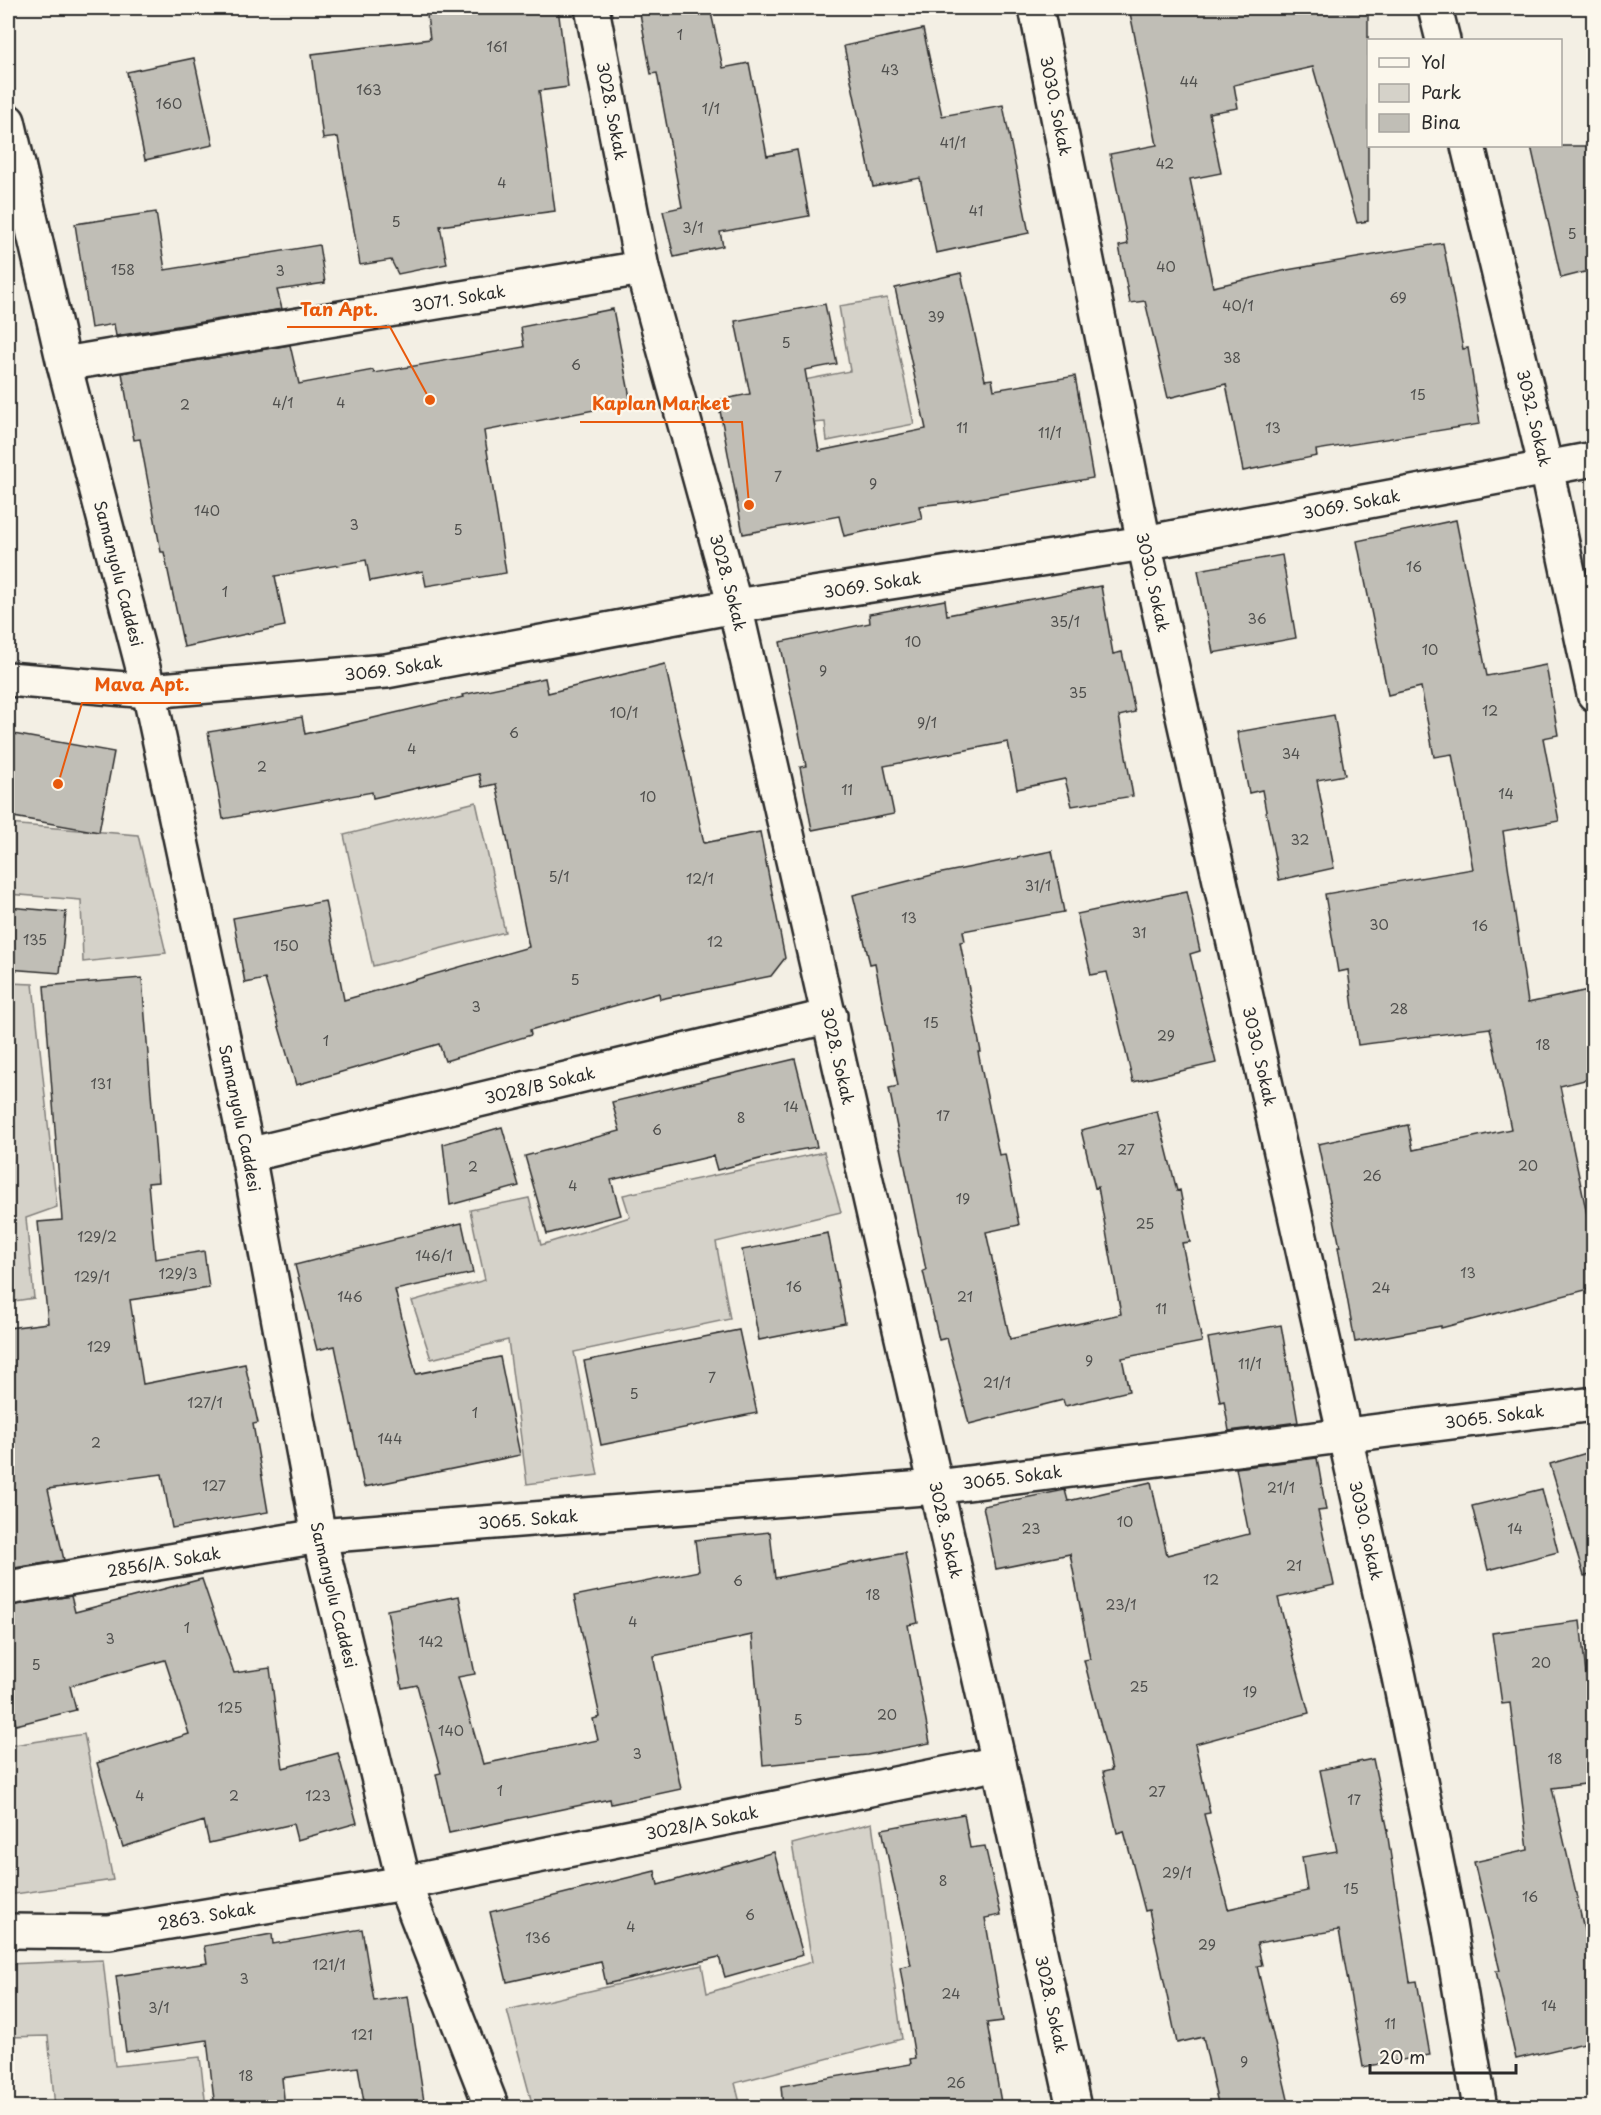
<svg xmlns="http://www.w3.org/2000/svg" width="1601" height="2115" font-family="'Playpen Sans',sans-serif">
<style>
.green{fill:#d5d2c9;stroke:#807e7a;stroke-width:1.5}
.building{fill:#c0beb6;stroke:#2b2b2b;stroke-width:1.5}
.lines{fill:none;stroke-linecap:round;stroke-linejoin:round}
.minor-casing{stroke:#2b2b2b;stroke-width:38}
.tertiary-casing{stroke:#2b2b2b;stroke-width:38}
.minor{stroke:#fbf7ec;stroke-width:33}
.tertiary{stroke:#fbf7ec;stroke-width:33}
.labels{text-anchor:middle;stroke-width:4.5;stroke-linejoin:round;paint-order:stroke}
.number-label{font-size:14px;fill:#50504e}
.street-label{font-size:16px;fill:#2b2b2b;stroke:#fbf7ec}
.leader{fill:none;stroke:#e8590c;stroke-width:2}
.callout-dot{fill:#e8590c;stroke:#fbf7ec;stroke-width:2}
.callout-label{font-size:18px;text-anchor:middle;font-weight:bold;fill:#e8590c;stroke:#fbf7ec;stroke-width:4.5;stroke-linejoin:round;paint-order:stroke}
</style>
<rect width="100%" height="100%" fill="#f3efe4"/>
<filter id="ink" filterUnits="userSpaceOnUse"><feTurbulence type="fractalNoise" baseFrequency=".0167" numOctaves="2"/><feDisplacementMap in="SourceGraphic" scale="12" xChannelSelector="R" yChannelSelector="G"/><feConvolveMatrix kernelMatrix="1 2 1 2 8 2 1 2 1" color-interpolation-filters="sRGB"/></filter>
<g filter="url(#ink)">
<path class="green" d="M887,298L914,424L827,441L825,422L789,425L784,384L850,371L839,306Z
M476,802L505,932L373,966L344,835Z
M8,824L138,835L166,953L83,962L81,900L8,894Z
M8,983L33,984L57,1207L26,1218L34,1298L8,1302Z
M824,1152L841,1212L716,1242L730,1319L574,1352L598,1475L527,1484L508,1340L431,1359L412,1301L485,1280L470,1210L529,1198L541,1245L630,1217L623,1195Z
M84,1734L113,1880L8,1895V1746Z
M872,1823L902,2039L735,2083L741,2107H533L507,2010L702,1965L707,1993L812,1962L792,1844Z
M103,1960L115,2066L200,2057L206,2107H55L48,2036L8,2037V1964Z"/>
<path class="building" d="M426,8H558L568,87L539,91L555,211L440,226L447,264L398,274L391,260L360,265L338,137L323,139L312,54L430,39Z
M639,8H710L723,68L749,63L767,156L797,150L809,216L720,232L723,246L674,257L663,211L682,207L657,73L651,74Z
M1129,8H1368V221L1357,223L1313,67L1234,85L1238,108L1209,113L1221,173L1190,179L1213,287L1287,270L1443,243L1463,349L1468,348L1480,424L1316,450L1317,456L1243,471L1226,384L1168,398L1145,301L1130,303L1119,246L1128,244L1110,154L1157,145Z
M923,29L942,116L1003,105L1029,233L936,253L920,178L873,187L844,46Z
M194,58L213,145L145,160L127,72Z
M1531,146H1593V270L1561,278Z
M156,212L165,270L319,245L325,283L277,290L282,309L116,336L114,324L91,328L75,224Z
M961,273L985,380L992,379L994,390L1075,376L1093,478L962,501L919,506L922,519L844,536L839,516L743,534L718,400L750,394L735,321L825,304L837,364L805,370L819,451L926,429L895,288Z
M613,309L631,403L484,431L506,573L426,586L423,571L370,581L366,560L275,576L285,626L184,647L164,552H161L140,439L134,440L122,373L290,345L299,384L373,370L374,373L524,347L521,327Z
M1456,520L1487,676L1546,665L1558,735L1543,738L1559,821L1503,831L1528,1003L1593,989V1078L1560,1086L1593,1243V1288L1441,1328V1326L1355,1342L1338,1247H1340L1318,1144L1408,1125L1413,1150L1511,1129L1490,1028L1358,1045L1348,970L1338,972L1325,894L1473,869L1452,754L1434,757L1421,687L1388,695L1357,541Z
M1282,555L1296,638L1213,653L1198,570Z
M1101,586L1113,654L1122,652L1135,712L1119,716L1133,796L1072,806L1065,779L1017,789L1008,742L884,766L894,814L812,830L800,767L806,766L780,642L870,623L869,614L945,600L947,615Z
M665,664L704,843L760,832L785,958L771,976L660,999L659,993L530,1030L531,1035L445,1061L439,1044L296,1085L265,979L245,983L233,918L325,901L344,1000L529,947L496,784L482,787L479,774L373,798L372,792L223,819L208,732L302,717L305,734L463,697L462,695L545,678L548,693Z
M1334,715L1345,775L1317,780L1334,868L1279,880L1262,790L1249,793L1237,732Z
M8,733L114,752L99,832L8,816Z
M1052,851L1064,912L963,931L965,941L960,942L981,1052H978L999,1155L1005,1154L1019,1225L986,1232L1010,1339L1121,1314L1098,1187L1095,1188L1081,1130L1157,1111L1177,1191L1180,1190L1190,1242L1182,1243L1202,1342L1122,1358L1129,1391L1065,1406L1063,1400L969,1424L947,1338L939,1340L923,1271L926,1270L889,1088L898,1086L875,963L870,964L853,895L932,875Z
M1187,891L1200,951L1190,954L1216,1063L1133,1082L1107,972L1091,975L1077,914Z
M8,907L66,912L60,973L8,969Z
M142,978L158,1182L148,1183L155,1259L204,1251L209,1288L130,1300L143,1384L245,1364L258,1423L253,1424L268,1512L172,1528L162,1474L48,1489L64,1560L8,1569V1328L48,1323L38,1222L62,1220L44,986Z
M795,1059L817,1147L787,1152L717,1170L713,1156L611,1180L621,1215L547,1234L525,1156L620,1131L612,1102Z
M502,1127L519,1186L450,1205L443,1144Z
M462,1223L473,1273L395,1290L416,1374L500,1357L520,1455L364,1487L335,1346L317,1350L295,1265L394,1240V1239Z
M828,1233L845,1323L759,1340L742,1250Z
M1281,1325L1298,1422L1229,1431L1224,1401L1220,1402L1208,1338Z
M739,1330L757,1413L601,1445L584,1361Z
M1593,1451V1575L1584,1576L1550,1464Z
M1317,1458L1326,1510L1318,1511L1334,1585L1278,1598L1309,1713L1195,1744L1210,1813L1204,1814L1228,1909L1307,1891L1302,1857L1337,1851L1320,1770L1373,1759L1388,1831H1387L1410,1982L1417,1981L1430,2055L1363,2067L1339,1930L1257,1943L1262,1965L1257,1966L1290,2108H1219L1203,2037L1177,2043L1149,1910L1145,1911L1124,1831L1117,1833L1103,1772L1112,1770L1084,1660L1090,1659L1070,1554L996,1569L983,1506L1065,1490L1068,1501L1151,1482L1167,1555L1249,1534L1236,1468Z
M1542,1489L1558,1552L1488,1570L1472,1506Z
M770,1532L775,1578L905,1553L918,1623L908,1625L930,1743L867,1755L763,1765L752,1635L653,1656L681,1789L611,1804L610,1799L449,1833L436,1774L441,1773L417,1685L402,1688L387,1610L459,1596L475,1674L458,1677L483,1764L598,1740L593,1719L600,1717L574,1596L699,1571L695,1540Z
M202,1579L234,1673L270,1668L283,1768L338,1753L357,1823L297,1840L293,1824L209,1843L204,1821L123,1847L97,1763L189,1734L165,1660L70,1686L76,1710L16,1725L8,1691V1606L71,1596L75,1612Z
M1580,1621L1593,1736V1783L1552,1788L1593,1969V2041L1516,2059L1496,1971H1500L1474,1862L1528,1850L1510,1703L1502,1704L1492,1633Z
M964,1814L970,1848L985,1846L1001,1915L985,1918L1003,2021L987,2023L1002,2108H783L781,2086L911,2064L910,2059L915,2058L900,1967L911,1965L882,1829Z
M774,1852L803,1955L725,1977L719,1957L606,1984L601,1961L507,1982L490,1912L655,1871L658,1885Z
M362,1929L374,2001L408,1996L425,2108H365L358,2067L282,2078L285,2108H215L207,2040L126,2052L116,1976L207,1963L204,1946L272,1934L273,1944Z"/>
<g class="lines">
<g class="minor-casing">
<g id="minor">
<path id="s1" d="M592,8L642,268L735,606L999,1763L1074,2108"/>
<path id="s2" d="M1036,8L1144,543L1399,1677L1449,1924L1480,2108"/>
<path d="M1435,8L1443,40"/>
<path id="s3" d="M1468,146L1546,468L1594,694"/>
<path id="s4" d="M64,364L642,268"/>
<path id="s5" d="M8,679L149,691L386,671L735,606L1144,543L1594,459"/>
<path id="s6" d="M248,1155L830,1016"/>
<path id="s7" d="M8,1588L319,1536L936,1487L1594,1404"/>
<path id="s8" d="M8,1931L109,1932L404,1883L999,1763"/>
</g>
</g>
<g class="tertiary-casing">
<g id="tertiary">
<path id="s9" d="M8,121L64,364L149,691L248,1155L319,1536L404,1883L492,2108"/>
</g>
</g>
<use href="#minor" class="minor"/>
<use href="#tertiary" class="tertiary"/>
</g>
</g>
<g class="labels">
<g class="number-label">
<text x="680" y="40">1</text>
<text x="497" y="52">161</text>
<text x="890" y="75">43</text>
<text x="1189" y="87">44</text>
<text x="369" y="95">163</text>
<text x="169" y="109">160</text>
<text x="711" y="114">1/1</text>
<text x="953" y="148">41/1</text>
<text x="1165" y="169">42</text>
<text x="502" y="188">4</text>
<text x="976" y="216">41</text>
<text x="396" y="227">5</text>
<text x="693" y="233">3/1</text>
<text x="1572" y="239">5</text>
<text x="1166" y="272">40</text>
<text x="123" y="275">158</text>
<text x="280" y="276">3</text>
<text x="1398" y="303">69</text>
<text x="1238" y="311">40/1</text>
<text x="936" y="322">39</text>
<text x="786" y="348">5</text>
<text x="1232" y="363">38</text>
<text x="576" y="370">6</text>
<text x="1418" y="400">15</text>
<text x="283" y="408">4/1</text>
<text x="341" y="408">4</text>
<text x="185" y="410">2</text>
<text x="962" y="433">11</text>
<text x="1273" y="433">13</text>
<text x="1050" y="438">11/1</text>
<text x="778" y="482">7</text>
<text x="873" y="489">9</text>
<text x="207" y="516">140</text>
<text x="354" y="530">3</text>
<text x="458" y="535">5</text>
<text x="1414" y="572">16</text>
<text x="225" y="597">1</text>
<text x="1257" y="624">36</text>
<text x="1065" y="627">35/1</text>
<text x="913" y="647">10</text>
<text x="1430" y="655">10</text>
<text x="823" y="676">9</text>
<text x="1078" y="698">35</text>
<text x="1490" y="716">12</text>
<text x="624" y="718">10/1</text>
<text x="927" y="728">9/1</text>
<text x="514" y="738">6</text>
<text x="412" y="754">4</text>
<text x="1291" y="759">34</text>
<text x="262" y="772">2</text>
<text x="847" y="795">11</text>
<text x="1506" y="799">14</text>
<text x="648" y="802">10</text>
<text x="1300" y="845">32</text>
<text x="559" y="882">5/1</text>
<text x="700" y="884">12/1</text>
<text x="1038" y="891">31/1</text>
<text x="909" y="923">13</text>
<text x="1379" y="930">30</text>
<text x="1480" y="931">16</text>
<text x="1139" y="938">31</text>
<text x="35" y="945">135</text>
<text x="715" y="947">12</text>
<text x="286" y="951">150</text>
<text x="575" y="985">5</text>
<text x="476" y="1012">3</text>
<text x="1399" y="1014">28</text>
<text x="931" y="1028">15</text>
<text x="1166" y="1041">29</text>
<text x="326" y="1046">1</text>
<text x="1543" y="1050">18</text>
<text x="101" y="1089">131</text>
<text x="791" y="1112">14</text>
<text x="943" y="1121">17</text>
<text x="741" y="1123">8</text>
<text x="657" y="1135">6</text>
<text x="1126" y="1155">27</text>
<text x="1528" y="1171">20</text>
<text x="473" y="1172">2</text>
<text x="1372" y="1181">26</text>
<text x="573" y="1191">4</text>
<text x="963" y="1204">19</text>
<text x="1145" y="1229">25</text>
<text x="97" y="1242">129/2</text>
<text x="434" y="1261">146/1</text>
<text x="1468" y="1278">13</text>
<text x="178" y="1279">129/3</text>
<text x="92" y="1282">129/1</text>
<text x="794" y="1292">16</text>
<text x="1381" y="1293">24</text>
<text x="350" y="1302">146</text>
<text x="965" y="1302">21</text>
<text x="1161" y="1314">11</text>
<text x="99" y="1352">129</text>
<text x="1089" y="1366">9</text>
<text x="1250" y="1369">11/1</text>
<text x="712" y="1383">7</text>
<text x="997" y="1388">21/1</text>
<text x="634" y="1399">5</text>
<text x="205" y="1408">127/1</text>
<text x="475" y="1418">1</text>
<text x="390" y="1444">144</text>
<text x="96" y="1448">2</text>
<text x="214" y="1491">127</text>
<text x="1281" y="1493">21/1</text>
<text x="1125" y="1527">10</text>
<text x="1031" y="1534">23</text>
<text x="1515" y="1534">14</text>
<text x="1294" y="1571">21</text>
<text x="1211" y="1585">12</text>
<text x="738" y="1586">6</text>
<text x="873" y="1600">18</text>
<text x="1121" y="1610">23/1</text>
<text x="633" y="1627">4</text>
<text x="187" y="1633">1</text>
<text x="110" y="1644">3</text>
<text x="431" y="1647">142</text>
<text x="1541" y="1668">20</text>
<text x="36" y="1670">5</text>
<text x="1139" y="1692">25</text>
<text x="1250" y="1697">19</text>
<text x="230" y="1713">125</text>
<text x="887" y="1720">20</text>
<text x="798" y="1725">5</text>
<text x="451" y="1736">140</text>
<text x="637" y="1759">3</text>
<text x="1555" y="1764">18</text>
<text x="500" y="1796">1</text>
<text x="1157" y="1797">27</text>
<text x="140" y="1801">4</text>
<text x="234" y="1801">2</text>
<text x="318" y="1801">123</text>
<text x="1354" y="1805">17</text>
<text x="1177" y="1878">29/1</text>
<text x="943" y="1886">8</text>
<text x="1351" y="1894">15</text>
<text x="1530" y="1902">16</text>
<text x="750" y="1920">6</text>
<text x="631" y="1932">4</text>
<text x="538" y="1943">136</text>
<text x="1207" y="1950">29</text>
<text x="329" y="1970">121/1</text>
<text x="244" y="1984">3</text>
<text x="951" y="1999">24</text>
<text x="1549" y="2011">14</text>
<text x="159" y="2013">3/1</text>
<text x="1390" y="2029">11</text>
<text x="362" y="2040">121</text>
<text x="1244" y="2067">9</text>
<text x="246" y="2081">18</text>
<text x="956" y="2088">26</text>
</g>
<g class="street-label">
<text dy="6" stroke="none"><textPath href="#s2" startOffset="100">3030. Sokak</textPath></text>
<text dy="6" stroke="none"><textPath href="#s1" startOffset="105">3028. Sokak</textPath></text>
<text dy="6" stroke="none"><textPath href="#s4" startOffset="400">3071. Sokak</textPath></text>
<text dy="6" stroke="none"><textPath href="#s3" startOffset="280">3032. Sokak</textPath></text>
<text dy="6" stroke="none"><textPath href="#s5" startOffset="1359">3069. Sokak</textPath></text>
<text dy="6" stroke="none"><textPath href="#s9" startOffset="466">Samanyolu Caddesi</textPath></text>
<text dy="6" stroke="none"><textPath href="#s1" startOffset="591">3028. Sokak</textPath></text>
<text dy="6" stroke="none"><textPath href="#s2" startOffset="586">3030. Sokak</textPath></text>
<text dy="6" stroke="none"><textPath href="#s5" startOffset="873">3069. Sokak</textPath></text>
<text dy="6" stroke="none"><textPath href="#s5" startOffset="387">3069. Sokak</textPath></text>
<text dy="6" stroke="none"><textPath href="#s1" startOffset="1077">3028. Sokak</textPath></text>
<text dy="6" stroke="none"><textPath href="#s2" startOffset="1072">3030. Sokak</textPath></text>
<text dy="6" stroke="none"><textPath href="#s6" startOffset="300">3028/B Sokak</textPath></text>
<text dy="6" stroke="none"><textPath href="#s9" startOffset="1024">Samanyolu Caddesi</textPath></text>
<text dy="6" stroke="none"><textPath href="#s7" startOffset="1497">3065. Sokak</textPath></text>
<text dy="6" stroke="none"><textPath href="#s7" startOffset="1011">3065. Sokak</textPath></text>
<text dy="6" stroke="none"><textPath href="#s7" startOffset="525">3065. Sokak</textPath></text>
<text dy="6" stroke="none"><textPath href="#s1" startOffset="1563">3028. Sokak</textPath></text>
<text dy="6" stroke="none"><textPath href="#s2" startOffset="1558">3030. Sokak</textPath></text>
<text dy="6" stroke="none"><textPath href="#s7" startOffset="158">2856/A. Sokak</textPath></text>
<text dy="6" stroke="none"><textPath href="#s9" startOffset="1510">Samanyolu Caddesi</textPath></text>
<text dy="6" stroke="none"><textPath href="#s8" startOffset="704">3028/A Sokak</textPath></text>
<text dy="6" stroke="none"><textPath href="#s8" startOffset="200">2863. Sokak</textPath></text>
<text dy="6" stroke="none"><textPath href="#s1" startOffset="2049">3028. Sokak</textPath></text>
</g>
</g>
<path class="leader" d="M430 400L390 327H287M749 505L742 422H580M58 784L82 703H201"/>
<g class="callout-dot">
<circle cx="430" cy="400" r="6"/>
<circle cx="749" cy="505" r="6"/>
<circle cx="58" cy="784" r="6"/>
</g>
<g class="callout-label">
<text x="339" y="316">Tan Apt.</text>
<text x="661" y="410">Kaplan Market</text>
<text x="142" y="691">Mava Apt.</text>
</g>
<rect width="1601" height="2115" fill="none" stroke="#fbf7ec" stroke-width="30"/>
<rect x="15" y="15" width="1571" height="2085" fill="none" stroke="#2b2b2b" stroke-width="2" filter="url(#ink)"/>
<rect x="1367" y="39" width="195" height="108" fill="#fbf7ec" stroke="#a8a59f" stroke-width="1.5"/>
<rect x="1379" y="58" width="30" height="9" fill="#fbf7ec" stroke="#a8a59f" stroke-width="1.5"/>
<text x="1421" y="69" font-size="18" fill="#2b2b2b">Yol</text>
<rect x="1379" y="84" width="30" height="18" fill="#d5d2c9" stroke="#a8a59f" stroke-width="1.5"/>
<text x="1421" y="99" font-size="18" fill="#2b2b2b">Park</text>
<rect x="1379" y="114" width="30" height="18" fill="#c0beb6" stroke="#a8a59f" stroke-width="1.5"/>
<text x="1421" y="129" font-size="18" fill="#2b2b2b">Bina</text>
<path d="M1370 2064v9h146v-9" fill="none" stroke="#2b2b2b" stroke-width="3"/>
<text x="1379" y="2064" font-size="18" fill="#2b2b2b" stroke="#fbf7ec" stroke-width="4.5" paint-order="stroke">20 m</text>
</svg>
